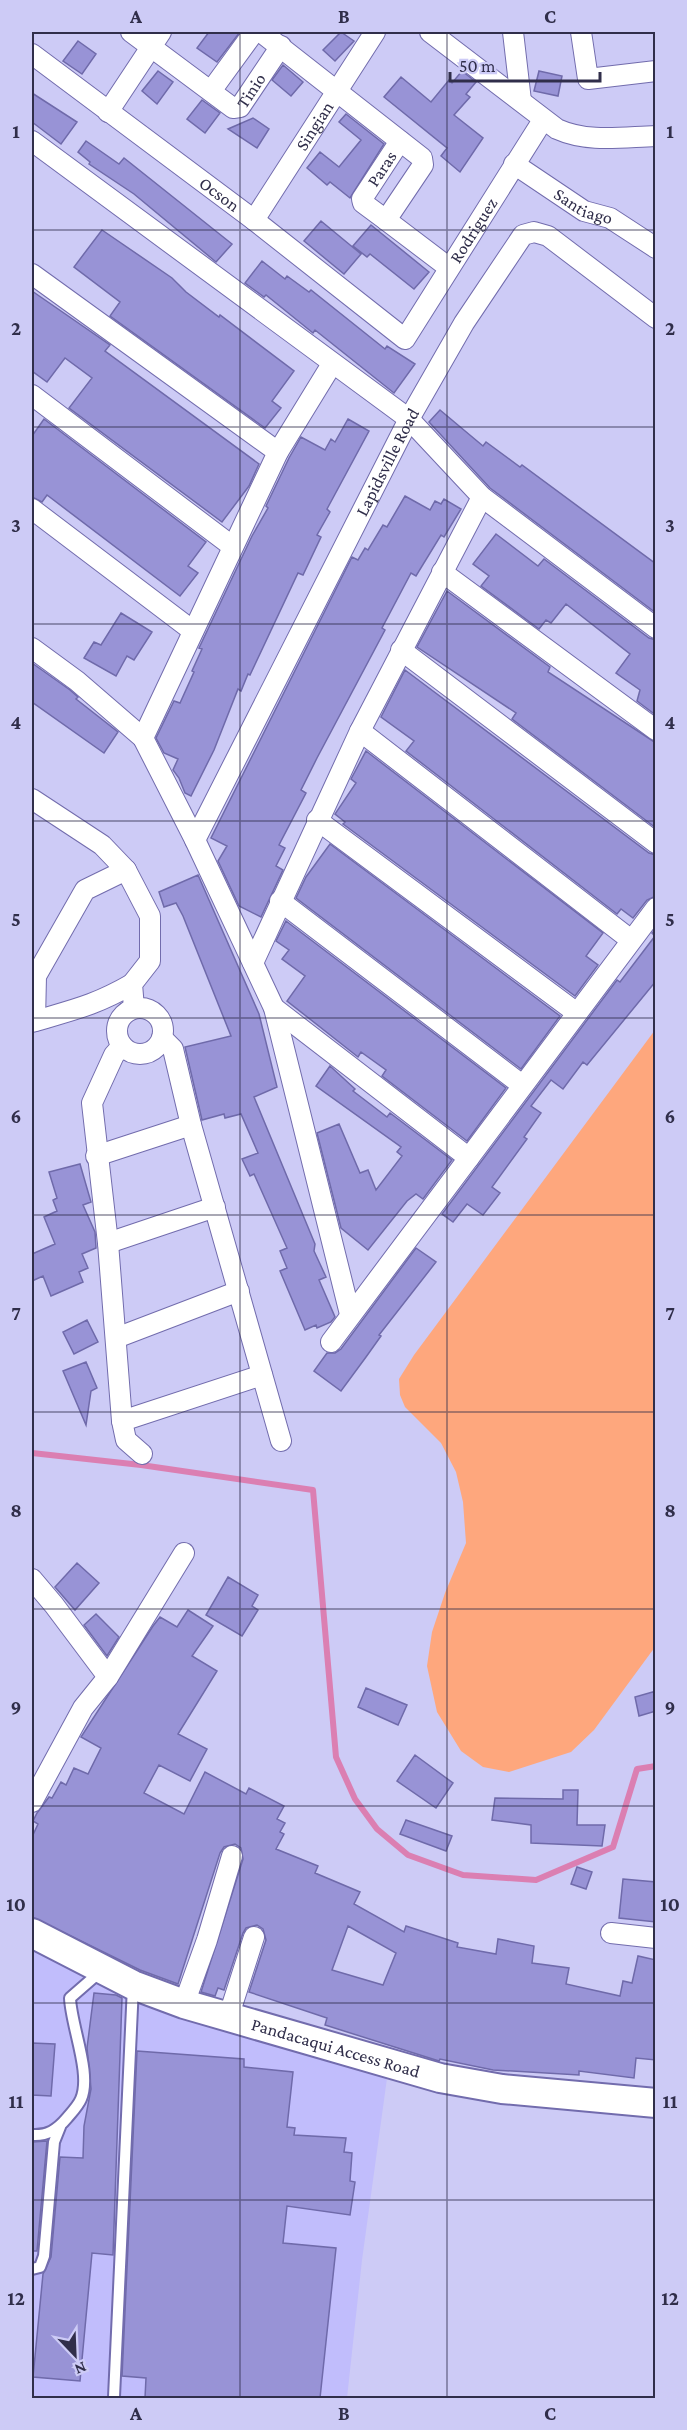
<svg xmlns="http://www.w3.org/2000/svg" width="687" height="2430" font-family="'Crimson Pro',serif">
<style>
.built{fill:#c1bdfc}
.green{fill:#fea77d}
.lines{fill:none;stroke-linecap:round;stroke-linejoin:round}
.stream{stroke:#db7fb2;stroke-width:6}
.building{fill:#9893d6;stroke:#6f6aaa;stroke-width:1.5;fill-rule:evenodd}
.lane-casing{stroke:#726cad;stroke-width:14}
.street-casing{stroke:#726cad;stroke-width:22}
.secondary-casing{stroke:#726cad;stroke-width:32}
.lane{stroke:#fff;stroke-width:10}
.street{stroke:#fff;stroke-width:20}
.secondary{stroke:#fff;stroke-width:28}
.grid{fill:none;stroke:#302e4a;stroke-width:1.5;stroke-opacity:0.55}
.labels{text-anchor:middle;stroke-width:4.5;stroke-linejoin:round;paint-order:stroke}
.street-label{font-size:18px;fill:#302e4a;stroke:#cdcbf6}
.neatline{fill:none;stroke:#302e4a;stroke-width:2}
.grid-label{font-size:20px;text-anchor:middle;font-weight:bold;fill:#302e4a}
</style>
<rect width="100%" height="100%" fill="#cdcbf6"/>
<path class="built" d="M32,1949L139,1994L388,2071L362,2260L347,2398H32Z"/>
<path class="green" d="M655,1030V1647L594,1730L571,1752L509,1772L483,1767L461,1751L437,1712L427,1666L432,1632L445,1593L466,1543L463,1502L456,1472L441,1443L405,1407L400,1395L399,1379L414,1355Z"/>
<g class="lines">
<path class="stream" d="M32,1453L141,1465L313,1490L336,1757L355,1799L377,1829L408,1855L463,1875L536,1880L613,1847L637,1769L656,1766"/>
</g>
<path class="building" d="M209,32H240L217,62L197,48Z
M341,32L354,41L335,61L323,50Z
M78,41L96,54L82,74L63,61Z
M283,65L303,82L291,96L272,80Z
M158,71L173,82L157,104L142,91Z
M462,71L476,82L466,94L470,97L454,115L483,138L460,172L441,156L447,148L384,97L401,77L431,102L449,80L452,83Z
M539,71L562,76L558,96L534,91Z
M32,93L77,122L61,144L32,122Z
M202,100L220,113L205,133L187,119Z
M346,114L384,144L350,198L330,182L327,185L307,168L320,152L339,167L361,140L339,122Z
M253,118L269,129L257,148L228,129Z
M86,141L119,164L124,158L232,244L216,262L134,194L89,164L90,162L78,152Z
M321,221L361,254L344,274L304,241Z
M371,225L429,272L414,289L370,254L367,257L353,246Z
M102,230L172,278L186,292L219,317L220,315L294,371L272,401L281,408L265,428L110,316L120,302L74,267Z
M262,261L285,279L287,276L309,292L311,290L385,349L387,346L415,364L394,393L315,330L313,333L266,295L264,297L245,283Z
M32,291L110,345L105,351L259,464L249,486L222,522L69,408L92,378L65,358L47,382L32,371Z
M440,410L483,446L486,442L520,467L522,465L656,564V613L490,488L429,422Z
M44,419L206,542L188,566L198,573L180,596L47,495L42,502L32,497V436Z
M348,419L369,431L327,509L330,512L317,535L321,537L303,575L298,573L250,675L248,674L241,691L238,689L214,750L191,796L185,793L179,778L173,770L178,759L164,753L156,738L174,701L180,703L194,672L192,671L202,649L199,648L252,536L268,508L266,506L289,458L301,437L325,450L331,439L335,442Z
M405,496L430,510L435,501L441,504L444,499L461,509L444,537L441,535L416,576L411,573L382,628L385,630L317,758L301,790L306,793L279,845L285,848L276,866L283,870L261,917L239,906L218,861L227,846L211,838L352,557L358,560L365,548L368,550L383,525L387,527Z
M496,534L538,566L544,559L649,638L656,640V709L653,713L637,701L640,690L616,673L630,654L566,604L551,623L546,620L539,629L481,586L489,576L473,564Z
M447,591L550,667L548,672L656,743V828L512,719L516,713L417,647Z
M121,613L152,632L134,660L127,656L116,676L84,658L94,642L101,645Z
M32,663L70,690L78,697L76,699L118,732L104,753L32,702Z
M405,670L649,853L656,855V896L647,900L633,918L621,909L617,914L406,751L414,741L381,717Z
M366,751L603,933L586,956L598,965L575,996L343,824L345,822L335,814L356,783L351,779Z
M330,844L560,1016L521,1069L296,898L306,877Z
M198,875L259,1014L277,1087L254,1097L315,1244L314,1251L326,1277L319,1280L335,1317L331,1322L317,1328L316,1325L305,1330L280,1271L287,1268L280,1251L287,1248L254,1174L250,1176L242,1159L258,1153L241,1114L225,1118L224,1114L202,1120L185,1047L231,1036L183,916L176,903L164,907L159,892Z
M286,921L506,1088L467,1141L382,1076L386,1070L361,1052L358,1057L287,1001L305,976L282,959L289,950L276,941Z
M656,929V981L587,1065L583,1062L563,1089L551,1080L531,1106L541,1113L524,1137L527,1139L492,1187L500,1193L483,1215L467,1204L453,1222L442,1214L617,980L620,982L655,936L652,933Z
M330,1066L355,1089L353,1091L387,1117L390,1113L452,1160L423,1199L416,1194L407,1201L368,1250L341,1228L317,1133L339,1124L360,1173L368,1170L376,1190L402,1156L397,1152L401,1147L316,1086Z
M80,1164L91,1202L83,1205L95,1232L96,1248L82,1254L88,1268L79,1272L83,1282L51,1296L43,1276L32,1281V1254L55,1244L44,1217L57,1211L53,1200L57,1198L49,1172Z
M416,1248L436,1262L379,1335L381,1336L366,1357L341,1391L314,1371L327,1353H335L341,1349Z
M87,1320L98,1342L74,1354L63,1332Z
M86,1362L97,1388L91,1391L86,1425L63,1371Z
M77,1563L99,1583L75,1610L55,1587Z
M228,1577L258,1595L252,1606L258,1610L242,1636L206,1615Z
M188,1610L213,1626L192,1656L217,1671L178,1734L207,1749L190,1781L159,1765L144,1793L184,1814L205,1772L246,1794L249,1788L284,1806L277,1819L285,1823L280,1832L284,1834L276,1849L318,1866L315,1873L360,1892L354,1904L404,1932L406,1926L458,1943L457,1947L496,1954L498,1939L534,1946L532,1963L569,1968L566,1984L620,1996L623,1981L632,1983L638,1956L656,1960V2060L636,2058L634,2078L579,2071V2075L493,2070L440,2059L439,2061L325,2025L327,2018L249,1992L266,1940L263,1929L257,1925L246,1928L243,1933L224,1990L218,1988L215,1996L201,1992L243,1859L241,1848L235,1844L224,1847L220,1853L178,1984L140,1970L32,1917V1837L38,1824L33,1821L37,1813L49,1797L52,1798L61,1782L66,1785L74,1768L88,1774L101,1748L81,1737L153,1626L160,1617L177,1627ZM348,1926L396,1953L383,1985L332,1970Z
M96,1614L119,1637L107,1656L84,1625Z
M366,1688L407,1705L398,1725L358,1707Z
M656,1691V1711L639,1716L635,1697Z
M415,1755L453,1783L436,1808L397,1781Z
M563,1790H578L577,1825H605L602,1846L531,1843V1825L492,1820L495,1798L563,1799Z
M406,1820L452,1836L446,1851L400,1834Z
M577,1867L592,1872L586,1889L571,1884Z
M623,1879L656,1882V1922L619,1918Z
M94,1993L116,1995L122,1998L113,2255L92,2253L80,2381L33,2377L43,2274L51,2257L60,2157L83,2158L84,2126L91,2089L87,2048Z
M32,2043L55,2044L51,2096L32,2095Z
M137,2051L244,2059V2067L293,2072L287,2127L295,2128L294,2135L346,2138L344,2152L352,2153L350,2181L355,2182L350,2215L287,2206L283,2243L336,2248L320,2398H145L146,2378L122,2376Z
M47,2141L37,2251H32V2142Z"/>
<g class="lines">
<g class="lane-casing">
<path id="lane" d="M32,2135C47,2136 57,2130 67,2118C72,2112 78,2106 81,2099C92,2074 71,2026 70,1998L101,1971
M32,2269L40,2267L44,2256L54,2142L60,2127
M114,2397L133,1986"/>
</g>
<g class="street-casing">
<g id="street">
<path id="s1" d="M131,32L233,108L240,107L281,46"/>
<path d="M261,32L422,158L423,165L386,220L448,267"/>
<path d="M430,32L557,129C588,143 622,137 656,136"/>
<path d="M513,32L521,101"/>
<path d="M581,32L588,79L656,71"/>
<path id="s2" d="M32,54L254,220L405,339L543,120"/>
<path d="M211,91L254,32"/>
<path d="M108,112L161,32"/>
<path d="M32,141L409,419L482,497L656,628"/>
<path id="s3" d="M514,164L584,211L610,218L656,248"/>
<path id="s4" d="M254,220L375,32"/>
<path id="s5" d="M386,220L363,203L362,199L400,141"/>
<path d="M32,274L278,452"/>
<path d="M32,395L232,546"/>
<path d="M32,509L193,631"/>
<path d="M442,572L656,730"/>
<path d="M32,648L77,681L143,738L195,840L274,1008L350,1314"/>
<path d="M401,650L656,843"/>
<path d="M360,731L631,940"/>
<path d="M143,738L278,452L332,364"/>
<path d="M32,799L102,845L126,870L150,916V961L132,984L134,1008"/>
<path d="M317,820L577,1013"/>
<path id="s6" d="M195,840L409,419L464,323L523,235L534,232L548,236L656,318"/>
<path d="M280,901L522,1085"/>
<path d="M253,963L360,731L482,497"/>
<path d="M274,1008L469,1158"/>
<circle cx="140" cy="1031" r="23"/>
<path d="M35,1021L36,976L85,890L126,870"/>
<path d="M32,1022C72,1010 94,1006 132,984"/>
<path d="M162,1038L173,1049L191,1125L281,1441"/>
<path d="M122,1046L114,1055L92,1103L108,1243L122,1421L126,1440L142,1454"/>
<path d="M96,1156L191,1125"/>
<path d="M108,1243L215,1207"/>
<path d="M116,1338L239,1291"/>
<path d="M331,1342L656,908"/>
<path d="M122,1421L262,1375"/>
<path d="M32,1579L54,1605L108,1677"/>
<path d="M32,1802L83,1708L108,1677L184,1553"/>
<path d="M611,1933L656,1938"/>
<path d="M184,2004L207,1940L232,1856"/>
<path d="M228,2018L254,1937"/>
</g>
</g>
<g class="secondary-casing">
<g id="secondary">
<path id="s7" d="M32,1933L133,1985L184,2004L440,2078L502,2089L656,2103"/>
</g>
</g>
<use href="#lane" class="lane"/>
<use href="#street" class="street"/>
<use href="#secondary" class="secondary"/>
</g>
<path class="grid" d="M240,32V2398M447,32V2398M32,230H656M32,427H656M32,624H656M32,821H656M32,1018H656M32,1215H656M32,1412H656M32,1609H656M32,1806H656M32,2003H656M32,2200H656"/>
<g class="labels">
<g class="street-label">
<text dy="6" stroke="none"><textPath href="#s1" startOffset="154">Tinio</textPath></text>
<text dy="6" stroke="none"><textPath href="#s4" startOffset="112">Singian</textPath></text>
<text dy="6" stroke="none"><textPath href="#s5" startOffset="69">Paras</textPath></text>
<text dy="6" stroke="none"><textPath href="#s2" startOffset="234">Ocson</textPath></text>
<text dy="6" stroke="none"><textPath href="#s3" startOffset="82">Santiago</textPath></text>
<text dy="6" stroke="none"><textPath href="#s2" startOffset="598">Rodriguez</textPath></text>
<text dy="6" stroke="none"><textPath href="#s6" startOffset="424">Lapidsville Road</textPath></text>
<text dy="6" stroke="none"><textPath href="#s7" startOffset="326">Pandacaqui Access Road</textPath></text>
</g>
</g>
<rect width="687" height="2430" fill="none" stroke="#cdcbf6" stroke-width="66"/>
<g transform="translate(75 2355) rotate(157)" stroke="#cdcbf6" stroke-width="4.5" paint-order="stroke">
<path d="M0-4.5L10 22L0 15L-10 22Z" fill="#302e4a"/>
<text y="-9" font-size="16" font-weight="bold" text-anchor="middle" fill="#302e4a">N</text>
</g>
<path d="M450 72v9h150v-9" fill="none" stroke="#302e4a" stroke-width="3"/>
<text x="459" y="72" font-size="18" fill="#302e4a" stroke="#cdcbf6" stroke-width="4.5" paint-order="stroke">50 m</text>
<rect x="33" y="33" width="621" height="2364" class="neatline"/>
<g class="grid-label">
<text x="136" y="23">A</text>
<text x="344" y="23">B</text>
<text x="550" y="23">C</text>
<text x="16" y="138">1</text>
<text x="670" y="138">1</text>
<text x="16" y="335">2</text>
<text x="670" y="335">2</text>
<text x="16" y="532">3</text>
<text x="670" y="532">3</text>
<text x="16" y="729">4</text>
<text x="670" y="729">4</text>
<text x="16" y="926">5</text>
<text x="670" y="926">5</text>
<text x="16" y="1123">6</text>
<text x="670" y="1123">6</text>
<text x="16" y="1320">7</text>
<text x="670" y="1320">7</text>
<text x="16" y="1517">8</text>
<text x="670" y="1517">8</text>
<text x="16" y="1714">9</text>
<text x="670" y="1714">9</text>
<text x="16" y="1911">10</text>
<text x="670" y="1911">10</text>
<text x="16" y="2108">11</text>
<text x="670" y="2108">11</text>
<text x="16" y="2305">12</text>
<text x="670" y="2305">12</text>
<text x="136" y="2420">A</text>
<text x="344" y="2420">B</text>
<text x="550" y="2420">C</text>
</g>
</svg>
